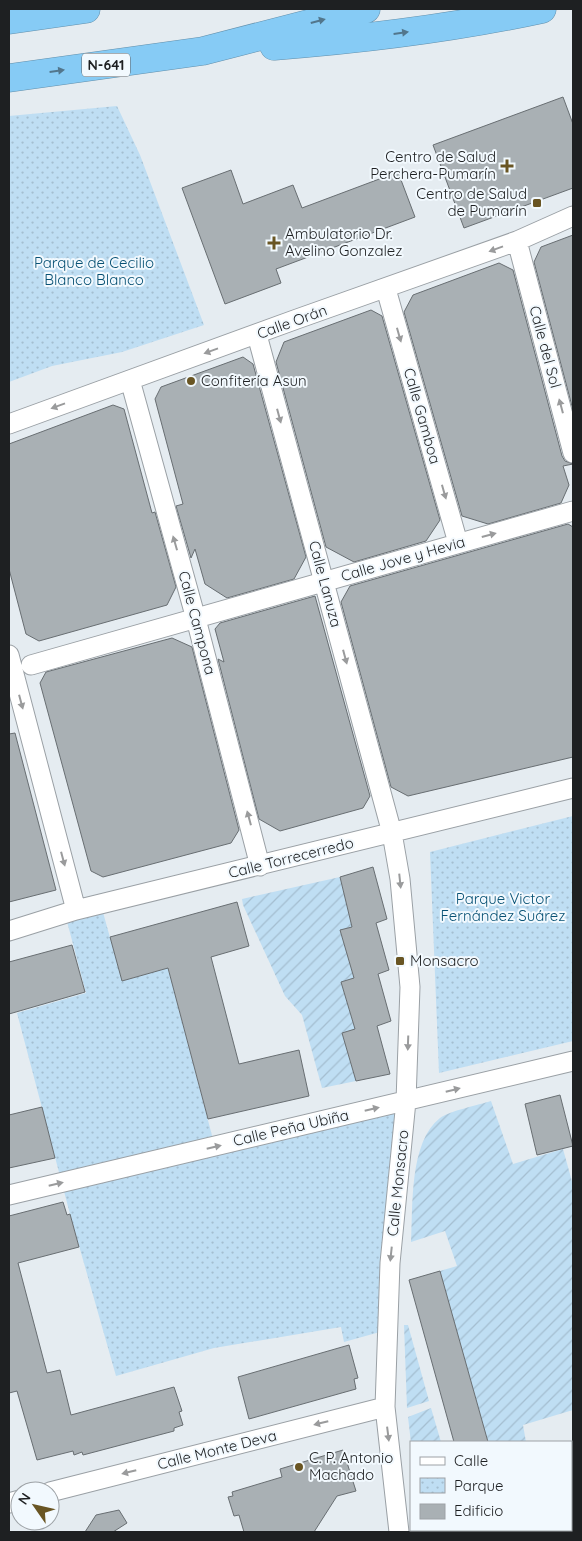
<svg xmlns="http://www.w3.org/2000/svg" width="582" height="1541" font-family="Quicksand,sans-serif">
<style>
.park{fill:url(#park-dots)}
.garden{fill:url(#garden-furrows)}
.building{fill:#a9b0b4;stroke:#686e72}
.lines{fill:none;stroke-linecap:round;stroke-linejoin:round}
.street-casing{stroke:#9aa0a5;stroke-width:21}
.highway-casing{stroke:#628fab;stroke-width:29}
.street{stroke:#fff;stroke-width:19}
.highway{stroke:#86cbf5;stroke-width:28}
.oneway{fill:#52768c}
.oneway2{fill:#9a9b9c}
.poi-dot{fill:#695523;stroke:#f2f9fe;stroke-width:2}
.labels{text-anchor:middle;stroke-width:4;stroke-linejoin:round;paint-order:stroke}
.shield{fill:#f2f9fe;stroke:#5e6164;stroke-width:1}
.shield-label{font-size:14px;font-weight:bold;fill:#1e2022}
.poi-label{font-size:15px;fill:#1e2022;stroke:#f2f9fe;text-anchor:start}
.park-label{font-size:15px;fill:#075174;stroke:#f2f9fe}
.street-label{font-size:15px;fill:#1e2022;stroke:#f2f9fe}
</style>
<defs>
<pattern id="park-dots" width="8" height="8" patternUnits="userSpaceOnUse" patternTransform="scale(1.25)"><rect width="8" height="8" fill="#bfdef3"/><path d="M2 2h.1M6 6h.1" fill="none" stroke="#a4bed0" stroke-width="1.8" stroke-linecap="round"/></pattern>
<pattern id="garden-furrows" width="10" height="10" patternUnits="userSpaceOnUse" patternTransform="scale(1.25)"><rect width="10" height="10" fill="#bfdef3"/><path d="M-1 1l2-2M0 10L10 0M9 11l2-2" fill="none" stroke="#a4bed0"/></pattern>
</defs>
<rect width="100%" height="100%" fill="#e5ecf1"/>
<path class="park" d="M117,106L140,155L204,325L122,352L52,366L9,382V116Z
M573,816V1041L439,1073L430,852Z
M101,905L122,981L168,968L215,1147L405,1102L387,1330L344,1342L341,1327L214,1348L116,1376L70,1214L17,1013L86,993L65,914Z"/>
<path class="garden" d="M340,877L352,927L340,930L354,978L341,982L355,1029L342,1033L356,1081L322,1088L302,1015L285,996L243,905L242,899Z
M491,1101L513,1164L563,1149L573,1185V1410L523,1425L526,1442H488L440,1271L457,1266L445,1231L411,1242C413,1206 409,1142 440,1118C449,1111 479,1105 491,1101Z
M404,1325H408L429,1401L407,1408Z
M431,1408L441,1442L411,1443L408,1417Z"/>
<path class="building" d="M563,97L573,124V188L464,228L433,145Z
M231,170L243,204L293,185L302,208L398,172L415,217L276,269L281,283L225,304L182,188Z
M573,235V410L534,262L541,247Z
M499,263L513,270L562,456L565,461L573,464L563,466L569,485L561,503L488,524L462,516L404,312L413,295Z
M371,310L382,316L440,520L426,541L354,562L326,547L276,362L284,342Z
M243,357L253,364L306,557L294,579L227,598L205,584L195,549L191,558L176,506L183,504L155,399L161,387Z
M113,405L124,409L152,513L155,512L176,587L167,605L39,641L26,634L9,569V444Z
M568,524L573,527V757L408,796L391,787L341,602L350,586Z
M315,596L370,796L363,808L280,831L259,819L218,659L224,662L215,629L220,623Z
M172,638L192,647L239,830L231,843L103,877L91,871L40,683L46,672Z
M15,733L56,890L9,902V734Z
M373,867L387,919L376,923L389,970L378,974L391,1021L377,1026L390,1074L356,1081L342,1033L355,1029L341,982L354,978L340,930L352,927L340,877Z
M237,902L249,946L211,957L239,1064L299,1050L309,1096L208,1119L168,968L122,981L110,937Z
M72,945L85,992L9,1014V962Z
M560,1095L573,1146L537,1155L525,1104Z
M42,1107L55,1158L9,1168V1115Z
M63,1202L67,1215L70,1214L79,1247L18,1263L47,1373L60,1370L71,1415L174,1387L182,1411L179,1412L183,1425L174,1428V1431L83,1455L82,1452L74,1455L73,1451L37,1460L17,1391L9,1393V1216Z
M440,1271L488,1442H454L409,1280Z
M349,1345L358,1378L354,1379L356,1389L249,1419L238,1377Z
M343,1450L356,1491L337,1496L314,1532H244L239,1515L234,1516L228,1497L233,1496L232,1492L282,1477L280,1469Z
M119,1510L127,1523L113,1532H85L96,1515Z"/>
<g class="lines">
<g class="street-casing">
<path id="street" d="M517,241L573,453
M386,289L458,543
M257,335L392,833L400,879L410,987L406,1101L390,1263L385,1407L399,1532
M130,380L196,619L260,866
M9,424L297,319L517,241L573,216
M9,655L76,910
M31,665L573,511
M9,931L76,910L573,788
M9,1195L573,1061
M50,1492L385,1407
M9,1503L20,1500"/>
</g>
<g class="highway-casing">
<path id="highway" d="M9,20L86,9
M274,46C364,39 454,28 542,9
M9,78L203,51L366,9"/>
</g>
<use href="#street" class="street"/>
<use href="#highway" class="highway"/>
</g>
<defs><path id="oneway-solid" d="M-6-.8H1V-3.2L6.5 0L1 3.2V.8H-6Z" transform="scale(1.25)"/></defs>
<g class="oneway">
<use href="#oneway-solid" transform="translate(318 21) rotate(-15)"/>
<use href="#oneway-solid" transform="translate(401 33) rotate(-8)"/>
<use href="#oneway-solid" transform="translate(57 71) rotate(-8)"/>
</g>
<g class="oneway2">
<use href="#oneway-solid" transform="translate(496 249) rotate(160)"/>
<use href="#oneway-solid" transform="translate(399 335) rotate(74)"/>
<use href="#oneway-solid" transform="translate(211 351) rotate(160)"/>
<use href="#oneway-solid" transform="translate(58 406) rotate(160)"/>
<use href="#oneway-solid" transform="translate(561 406) rotate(-105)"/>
<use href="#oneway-solid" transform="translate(279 416) rotate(75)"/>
<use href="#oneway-solid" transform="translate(444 492) rotate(74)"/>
<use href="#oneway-solid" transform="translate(489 535) rotate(-15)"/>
<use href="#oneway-solid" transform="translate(175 543) rotate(-106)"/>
<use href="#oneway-solid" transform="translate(345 657) rotate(75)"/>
<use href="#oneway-solid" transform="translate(21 702) rotate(75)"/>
<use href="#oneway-solid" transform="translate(249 818) rotate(-105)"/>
<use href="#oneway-solid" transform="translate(63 859) rotate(75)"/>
<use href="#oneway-solid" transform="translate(400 881) rotate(84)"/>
<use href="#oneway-solid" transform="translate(408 1043) rotate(92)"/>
<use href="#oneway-solid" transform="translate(453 1090) rotate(-14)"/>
<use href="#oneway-solid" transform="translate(372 1109) rotate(-13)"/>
<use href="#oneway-solid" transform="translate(214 1147) rotate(-13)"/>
<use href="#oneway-solid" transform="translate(56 1184) rotate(-13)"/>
<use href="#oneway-solid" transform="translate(391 1254) rotate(96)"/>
<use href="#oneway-solid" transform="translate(321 1423) rotate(166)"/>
<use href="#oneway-solid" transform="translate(388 1434) rotate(83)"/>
<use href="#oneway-solid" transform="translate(129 1472) rotate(166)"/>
</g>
<g class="poi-dot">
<path d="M504.5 158.5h5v5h5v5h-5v5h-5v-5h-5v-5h5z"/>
<rect x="532" y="198" width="10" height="10" rx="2.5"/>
<path d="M271.5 235.5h5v5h5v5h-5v5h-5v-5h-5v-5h5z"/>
<circle cx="191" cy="381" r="5"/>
<rect x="395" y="956" width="10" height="10" rx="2.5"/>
<circle cx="299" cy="1467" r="5"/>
</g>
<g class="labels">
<rect class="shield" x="82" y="53.5" width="48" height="23" rx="4"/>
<g class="shield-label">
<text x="106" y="70">N-641</text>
</g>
<g class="poi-label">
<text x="496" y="162" text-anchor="end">Centro de Salud<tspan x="496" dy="17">Perchera-Pumarín</tspan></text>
<text x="527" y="199" text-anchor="end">Centro de Salud<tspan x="527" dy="17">de Pumarín</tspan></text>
<text x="285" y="239">Ambulatorio Dr.<tspan x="285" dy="17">Avelino Gonzalez</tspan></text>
<text x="201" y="386">Confitería Asun</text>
<text x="410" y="966">Monsacro</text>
<text x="309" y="1463">C. P. Antonio<tspan x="309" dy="17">Machado</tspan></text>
</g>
<g class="park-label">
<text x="94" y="268">Parque de Cecilio<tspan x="94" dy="17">Blanco Blanco</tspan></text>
<text x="503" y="904">Parque Victor<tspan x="503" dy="17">Fernández Suárez</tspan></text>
</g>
<g class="street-label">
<text transform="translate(292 322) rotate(-20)" y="5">Calle Orán</text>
<text transform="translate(545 347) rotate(75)" y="5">Calle del Sol</text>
<text transform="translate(422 416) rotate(74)" y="5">Calle Gamboa</text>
<text transform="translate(403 559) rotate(-16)" y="5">Calle Jove y Hevia</text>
<text transform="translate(325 584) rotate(75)" y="5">Calle Lanuza</text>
<text transform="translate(197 623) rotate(75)" y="5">Calle Campona</text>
<text transform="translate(291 858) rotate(-14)" y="5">Calle Torrecerredo</text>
<text transform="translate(291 1128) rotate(-13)" y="5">Calle Peña Ubiña</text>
<text transform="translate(398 1183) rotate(-84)" y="5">Calle Monsacro</text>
<text transform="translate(217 1450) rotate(-14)" y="5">Calle Monte Deva</text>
</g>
</g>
<rect width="582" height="1541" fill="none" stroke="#1e2022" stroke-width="20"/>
<rect x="410" y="1441" width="162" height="90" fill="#f2f9fe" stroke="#9da2a6"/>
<rect x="420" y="1457" width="25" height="8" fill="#ffffff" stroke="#9da2a6"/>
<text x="454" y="1466" font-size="15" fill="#1e2022">Calle</text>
<rect x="420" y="1478" width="25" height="15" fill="url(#park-dots)" stroke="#9da2a6"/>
<text x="454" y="1491" font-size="15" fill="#1e2022">Parque</text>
<rect x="420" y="1504" width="25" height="15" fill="#a9b0b4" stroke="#9da2a6"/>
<text x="454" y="1516" font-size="15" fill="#1e2022">Edificio</text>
<g transform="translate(35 1506) rotate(304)"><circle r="24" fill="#f2f9fe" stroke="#9da2a6"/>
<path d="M0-4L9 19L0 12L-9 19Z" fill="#695523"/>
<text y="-8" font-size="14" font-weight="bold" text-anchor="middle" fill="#1e2022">N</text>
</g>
</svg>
